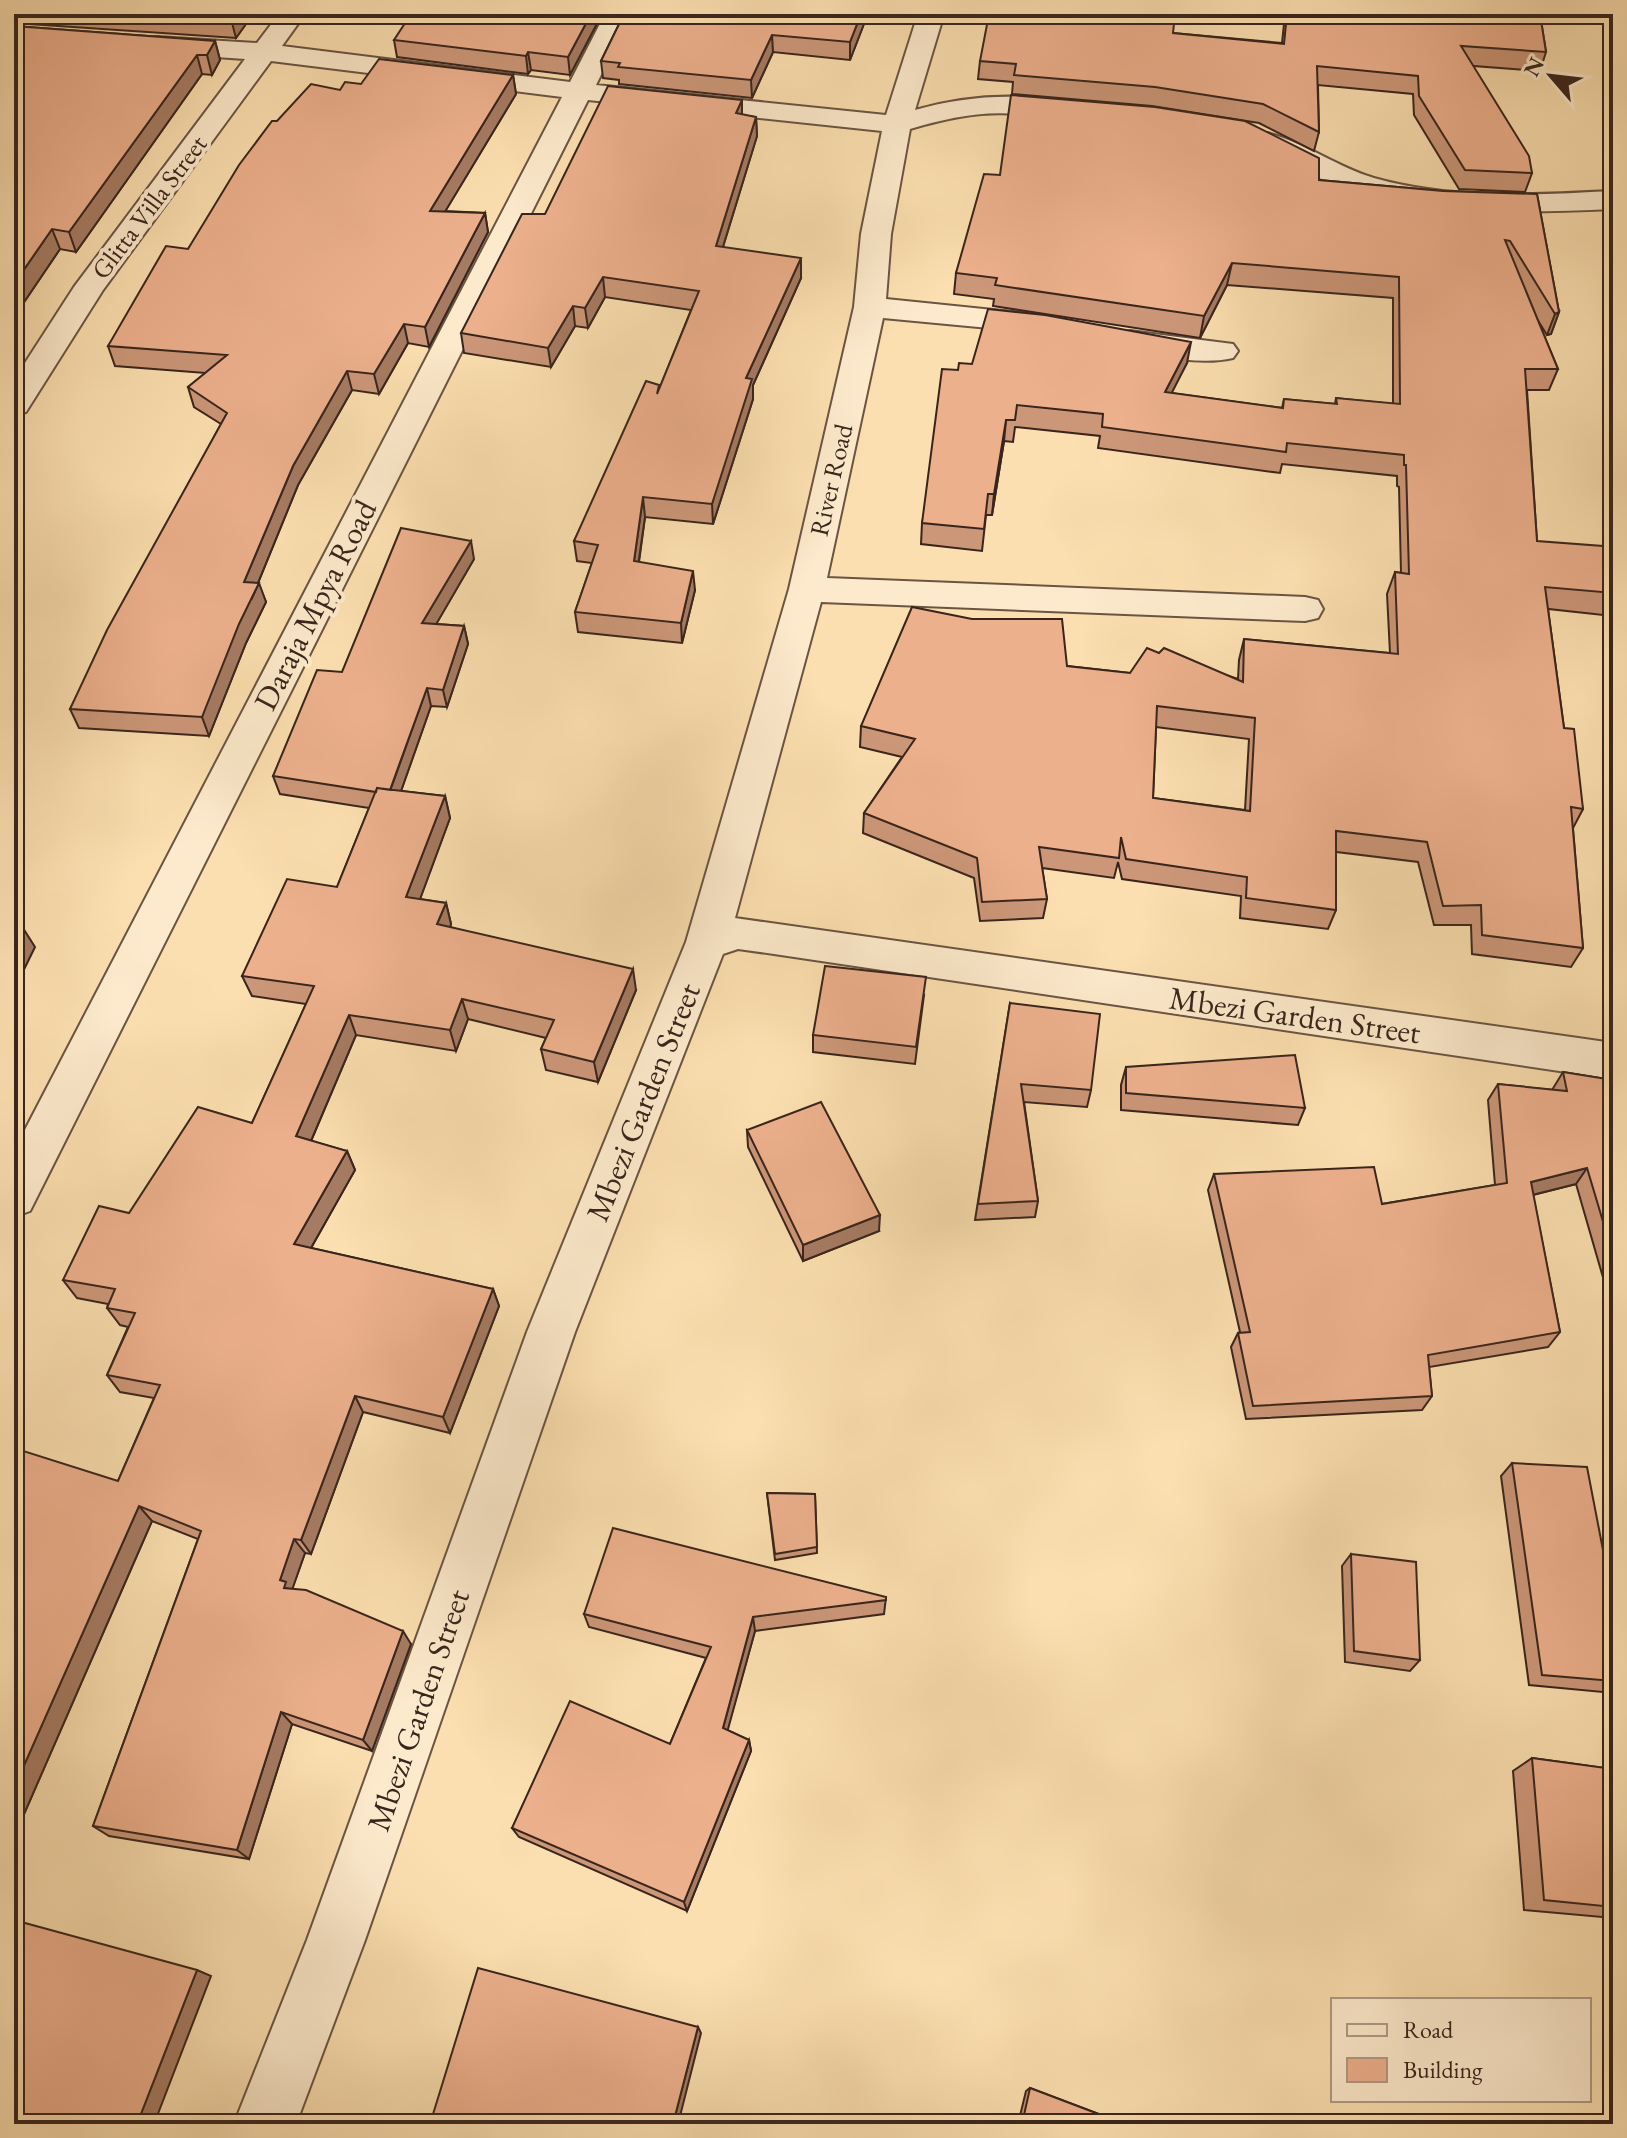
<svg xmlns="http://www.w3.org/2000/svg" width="1627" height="2138" font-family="'EB Garamond',serif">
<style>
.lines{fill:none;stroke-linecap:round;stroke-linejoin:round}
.minor-casing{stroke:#6a5442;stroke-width:4}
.minor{fill:#fdeacc;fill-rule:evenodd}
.wall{fill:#cc9779;stroke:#39251d;stroke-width:2;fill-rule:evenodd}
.shaded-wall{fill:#a67b63;stroke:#39251d;stroke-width:2}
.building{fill:#edb08d;stroke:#39251d;stroke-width:2;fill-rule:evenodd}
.labels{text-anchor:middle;stroke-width:8;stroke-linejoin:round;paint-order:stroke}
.far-street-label{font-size:26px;fill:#39251d;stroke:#fdeacc}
.street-label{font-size:32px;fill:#39251d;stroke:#fdeacc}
</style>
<rect width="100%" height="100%" fill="#fcdfb0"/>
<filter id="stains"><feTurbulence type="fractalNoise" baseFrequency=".0025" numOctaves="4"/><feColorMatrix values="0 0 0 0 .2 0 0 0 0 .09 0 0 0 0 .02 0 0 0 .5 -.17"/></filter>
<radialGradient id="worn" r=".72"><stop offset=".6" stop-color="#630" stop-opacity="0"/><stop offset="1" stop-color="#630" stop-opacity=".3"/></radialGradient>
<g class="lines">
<g class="minor-casing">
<path id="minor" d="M279,14H305L282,46L570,82L605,14H631L596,85L886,115L918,14H944L915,110C968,95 1025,92 1079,105L1083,111L1079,117C1059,122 1037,115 1016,114C979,111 945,119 910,129L891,234L886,299L1043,315L1054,317L1059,324L1054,331L1043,333L883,318L827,578L1305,597L1318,600L1323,609L1318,618L1305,621L821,602L735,918L1613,1043V1079L774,954L738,949L723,954L575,1332L365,1940L296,2124H234L307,1940L527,1332L686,942L789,589L854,307L861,234L882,131L588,100L30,1211L14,1217V1151L562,97L271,61L103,290L26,412L14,415V380L74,287L245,59L157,53L148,51L144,45L148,39L157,37L257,43Z
M1267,133C1304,142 1337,167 1374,178C1452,200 1534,195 1613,191V209C1525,213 1437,215 1352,190C1318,180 1288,163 1257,147L1253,141L1257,135Z
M1130,331L1233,344L1238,351L1233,358C1198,366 1153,355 1119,347L1114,340L1119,333Z"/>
</g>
<use href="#minor" class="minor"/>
</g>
<path class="wall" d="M14,14H253L236,38L14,23Z
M602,14L570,75L531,70L528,74L397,57L394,40Z
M624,14H887L885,18L867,16L850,60L773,52L752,98L619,84V80L603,78L601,61Z
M1285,14H1540L1546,52L1540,71L1473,66L1532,173L1525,192L1459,189L1414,115L1413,94L1318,85L1319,132L1314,151L1259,123L1152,106L1012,94L1013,82L978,79L980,61L1173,33L1282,43Z
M14,26L215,41L220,60L212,75L202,74L76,252L60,249L14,317Z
M513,75L516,94L445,211L485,213L488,232L429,347L408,343L379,394L352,390L298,485L258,583L266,602L246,643L209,736L79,728L70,709L221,424L194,407L188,387L206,373L115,366L108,346L188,249L277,121L340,90Z
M742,115L756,117L757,136L723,247L801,278L753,385V399L713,524L645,517L639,562L695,590L682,643L578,632L575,612L592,563L577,561L574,541L659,385V390L691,310L605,297L588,328L575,326L551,367L464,353L461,333L545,214Z
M1000,175L1319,180L1443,191L1537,194L1559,312L1551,334L1547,335L1537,319L1558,369L1549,390H1527L1537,541L1613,594L1603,615L1548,609L1564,728L1583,809L1573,828L1583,948L1571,967L1472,954L1471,925H1434L1418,862L1336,852V910L1328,929L1240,918L1241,896L1122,879L1118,862L1114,878L1042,868L1047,899L1043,918L980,921L974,878L863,833L864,813L902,757L860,747L861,726L1067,666L1130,673L1159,653L1238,679L1239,660L1244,639L1390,653L1387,594L1395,572L1401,573L1399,487L1397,486V476L1282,464L1280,473L1098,448L1100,436L1015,427L1013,442L1004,441L992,515H986L982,551L921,544L922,523L958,370L972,364L1187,363L1171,393L1282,408L1284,399L1335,404L1336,398L1393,404V298L1227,285L1200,338L993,306L994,299L954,294L956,273ZM1156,727L1249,739L1245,810L1153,798Z
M474,559L436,624L464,626L468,644L447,707L431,706L401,791L445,796L450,818L420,899L446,903L451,924L450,927L636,990L598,1082L546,1070L541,1049L546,1038L468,1019L456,1051L356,1035L311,1141L347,1151L355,1170L311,1248L493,1289L499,1306L450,1433L363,1412L311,1554L305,1553L292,1589L411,1644L372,1751L292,1724L249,1859L109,1836L93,1826L198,1539L152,1521L14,1837L118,1481L154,1398L120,1392L107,1375L128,1327L120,1325L107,1308L108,1304L77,1298L63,1280L129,1213L252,1123L306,1004L252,996L242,976L337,887L369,808L280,794L273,776L342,672Z
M924,995L915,1064L813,1052V1035Z
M1010,1003L1091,1090L1087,1107L1024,1102L1038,1201L1035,1217L975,1220Z
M1126,1067L1305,1108L1298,1125L1121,1110V1085Z
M1563,1072L1613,1080V1312L1576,1184L1533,1195L1560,1332L1548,1347L1429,1367L1432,1396L1422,1410L1246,1419L1231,1347L1238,1333L1240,1332L1208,1190L1214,1174L1382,1204L1495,1185L1488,1100L1498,1084L1552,1090Z
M747,1130L879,1231L803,1261L748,1147Z
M1512,1463L1608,1576H1613V1693L1529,1685L1501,1476Z
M767,1493L815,1494L817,1553L775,1560Z
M1351,1554L1420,1660L1410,1671L1345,1662L1342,1566Z
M886,1597L884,1614L755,1631L727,1730L749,1740L751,1751L687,1911L519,1837L512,1828L670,1744L706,1658L589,1627L584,1614Z
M1532,1758L1613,1769V1918L1524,1910L1513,1771Z
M1030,2088L1125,2124H1018L1026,2091Z"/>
<path class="shaded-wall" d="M234,14H253L236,38L231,19Z
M591,14H602L570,75L568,57Z
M861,14H867V16L850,60V42Z
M772,35L773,52L752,98L751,80Z
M215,41L220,60L212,75L207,55Z
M528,52L531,70L528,74L526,56Z
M197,55L202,74L76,252L69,232Z
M513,75L516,94L434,230L430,211Z
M742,100V119L736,113Z
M756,117L757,136L717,266L716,246Z
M485,213L488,232L429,347L425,327Z
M52,229L60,249L14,317V284Z
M801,258V278L753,385V399L713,524L712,504L746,378Z
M1232,263L1227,285L1200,338L1204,316Z
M603,277L605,297L588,328L585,308Z
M573,306L575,326L551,367L548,348Z
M1559,312L1551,334L1547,335L1555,314Z
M404,324L408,343L379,394L374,374Z
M1191,342L1187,363L1161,414L1165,392Z
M347,371L352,390L298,485L251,600L259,583L266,602L246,643L209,736L202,717L244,582L293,466Z
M1006,420L1004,441L992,515L994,494Z
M643,497L645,517L636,580L634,561Z
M471,541L474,559L427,640L422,623Z
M693,571L695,590L682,643L681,623Z
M464,626L468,644L447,707L443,690Z
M427,688L431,706L394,811L389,794Z
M445,796L450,818L413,918L406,897Z
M446,903L451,924L443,945L437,924Z
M23,928L35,947L14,990V946Z
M633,969L636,990L598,1082L594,1062Z
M462,999L468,1019L456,1051L450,1030Z
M349,1015L356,1035L305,1155L296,1136Z
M347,1151L355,1170L303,1262L294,1244Z
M1587,1168L1576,1184L1520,1198L1531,1182Z
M880,1215L879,1231L803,1261V1245Z
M493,1289L499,1306L450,1433L443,1417Z
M355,1396L363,1412L311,1554L301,1540Z
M139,1506L152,1521L14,1837V1788Z
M294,1539L305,1553L292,1590L284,1588L280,1580Z
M753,1617L755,1631L725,1740L723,1728Z
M403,1631L411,1644L372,1751L363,1740Z
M281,1712L292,1724L249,1859L237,1850Z
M749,1740L751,1751L687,1911L684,1902Z
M197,1970L211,1976L154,2124H137Z
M698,2027L701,2033L678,2124H673Z"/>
<path class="building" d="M160,14H234L231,19Z
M411,14H591L568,57L528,52L526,56L394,40Z
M624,14H861L850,42L772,35L751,80L618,67L620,63L601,61Z
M989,14H1175L1173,33L1284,44L1287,14H1540L1546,52L1461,46L1529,156L1532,173L1465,170L1419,96L1418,76L1317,66L1319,132L1263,104L1155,87L1014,75L1016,64L980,61Z
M14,26L215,41L207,55H197L69,232L52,229L14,284Z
M379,59L513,75L430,211L485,213L425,327L404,324L374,374L347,371L293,466L244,582L259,583L239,624L202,717L70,709L107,630L227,413L188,387L227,355L108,346L166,246L188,249L239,165L272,121H277L311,84L340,90L345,82L361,84Z
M608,86L742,100L736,113L756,117L716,246L801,258L746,378L752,379L712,504L643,497L634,561L693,571L681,623L575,612L598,545L574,541L646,381L659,385L657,394L699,291L603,277L585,308L573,306L548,348L461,333L522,214H545Z
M1011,95L1155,107L1245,121L1319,158V180L1443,191L1537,194L1559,312L1555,314L1510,241L1505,240L1558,369H1525L1537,541L1603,546L1613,593L1545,587L1564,728L1574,729L1583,809L1571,807L1583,948L1482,935L1481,905L1443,906L1427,842L1336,831V910L1246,898L1247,877L1126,859L1121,837L1119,858L1039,847L1047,899L982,902L977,858L864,813L915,739L861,726L912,607L972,619H1062L1067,666L1130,673L1147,648L1159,653L1164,648L1243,682L1244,639L1398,654L1395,572L1409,574L1406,465H1404V455L1287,443L1286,452L1102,427L1103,414L1017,405L1015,420H1006L994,494H988L984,529L922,523L942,369L958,370L959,363L972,364L988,309L1045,315L1191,342L1165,392L1283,408L1284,399L1337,404L1336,398L1400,404L1399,277L1232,263L1204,316L995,285L997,278L956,273L984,174L1000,175ZM1157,706L1255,718L1250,811L1153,798Z
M401,528L471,541L422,623L464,626L443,690L427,688L390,790L377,788L376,792L273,776L317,670L342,672Z
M377,788L445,796L406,897L446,903L437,924L633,969L594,1062L541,1049L554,1020L462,999L450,1030L349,1015L296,1136L347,1151L294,1244L493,1289L443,1417L355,1396L301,1540L294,1539L280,1580L286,1582L284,1588L306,1590L403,1631L363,1740L281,1712L237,1850L93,1826L201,1531L139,1506L14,1788V1448L118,1481L160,1385L107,1375L135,1313L107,1308L115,1289L63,1280L99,1206L129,1213L198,1107L252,1123L314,986L242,976L287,879L337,887Z
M14,926L23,928L14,946Z
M825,966L926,977L916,1047L813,1035Z
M1010,1003L1100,1014L1091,1090L1021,1084L1038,1201L978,1204Z
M1295,1055L1305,1108L1126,1093V1067Z
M1563,1072L1613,1080V1255L1587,1168L1531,1182L1560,1332L1428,1355L1432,1396L1253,1406L1238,1333L1250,1332L1214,1174L1374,1167L1382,1204L1507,1183L1498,1084L1567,1091Z
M821,1102L880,1215L803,1245L747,1130Z
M1512,1463L1587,1467L1608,1576H1613V1681L1542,1675Z
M767,1493L815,1494L817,1547L775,1554Z
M613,1528L886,1597V1600L753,1617L723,1728L749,1740L684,1902L512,1828L570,1701L670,1744L711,1647L584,1614Z
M1351,1554L1416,1562L1420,1660L1354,1651Z
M1532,1758L1613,1769V1907L1544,1900Z
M14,1920L197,1970L137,2124H14Z
M478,1968L698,2027L673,2124H430Z
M1030,2088L1125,2124H1022Z"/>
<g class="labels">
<g class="far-street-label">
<text transform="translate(149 207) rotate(-53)" y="9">Glitta Villa Street</text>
<text transform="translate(831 480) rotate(-77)" y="9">River Road</text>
</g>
<g class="street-label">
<text transform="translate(315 605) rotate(-63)" y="11">Daraja Mpya Road</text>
<text transform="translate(1295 1015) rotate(8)" y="11">Mbezi Garden Street</text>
<text transform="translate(643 1102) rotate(-68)" y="11">Mbezi Garden Street</text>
<text transform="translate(418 1710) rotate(-71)" y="11">Mbezi Garden Street</text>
</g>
</g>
<rect width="1627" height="2138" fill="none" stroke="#fcdfb0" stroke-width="48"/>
<rect x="16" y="16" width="1595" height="2106" fill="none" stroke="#39251d" stroke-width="4"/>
<rect x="24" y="24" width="1579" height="2090" fill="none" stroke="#39251d" stroke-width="2"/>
<rect x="1331" y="1998" width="260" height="104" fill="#fdeacc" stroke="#af9b86" stroke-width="2"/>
<rect x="1347" y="2024" width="40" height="12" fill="#fdeacc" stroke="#af9b86" stroke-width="2"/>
<text x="1403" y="2038" font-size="24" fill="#39251d">Road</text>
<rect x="1347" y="2058" width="40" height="24" fill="#edb08d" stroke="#af9b86" stroke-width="2"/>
<text x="1403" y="2078" font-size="24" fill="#39251d">Building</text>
<g transform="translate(1551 76) rotate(298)" stroke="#fdeacc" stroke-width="6" paint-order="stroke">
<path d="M0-6L14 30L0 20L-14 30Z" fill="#39251d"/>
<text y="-12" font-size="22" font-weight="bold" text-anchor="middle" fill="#39251d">N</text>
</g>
<rect width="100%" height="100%" filter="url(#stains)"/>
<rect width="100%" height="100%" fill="url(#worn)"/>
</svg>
